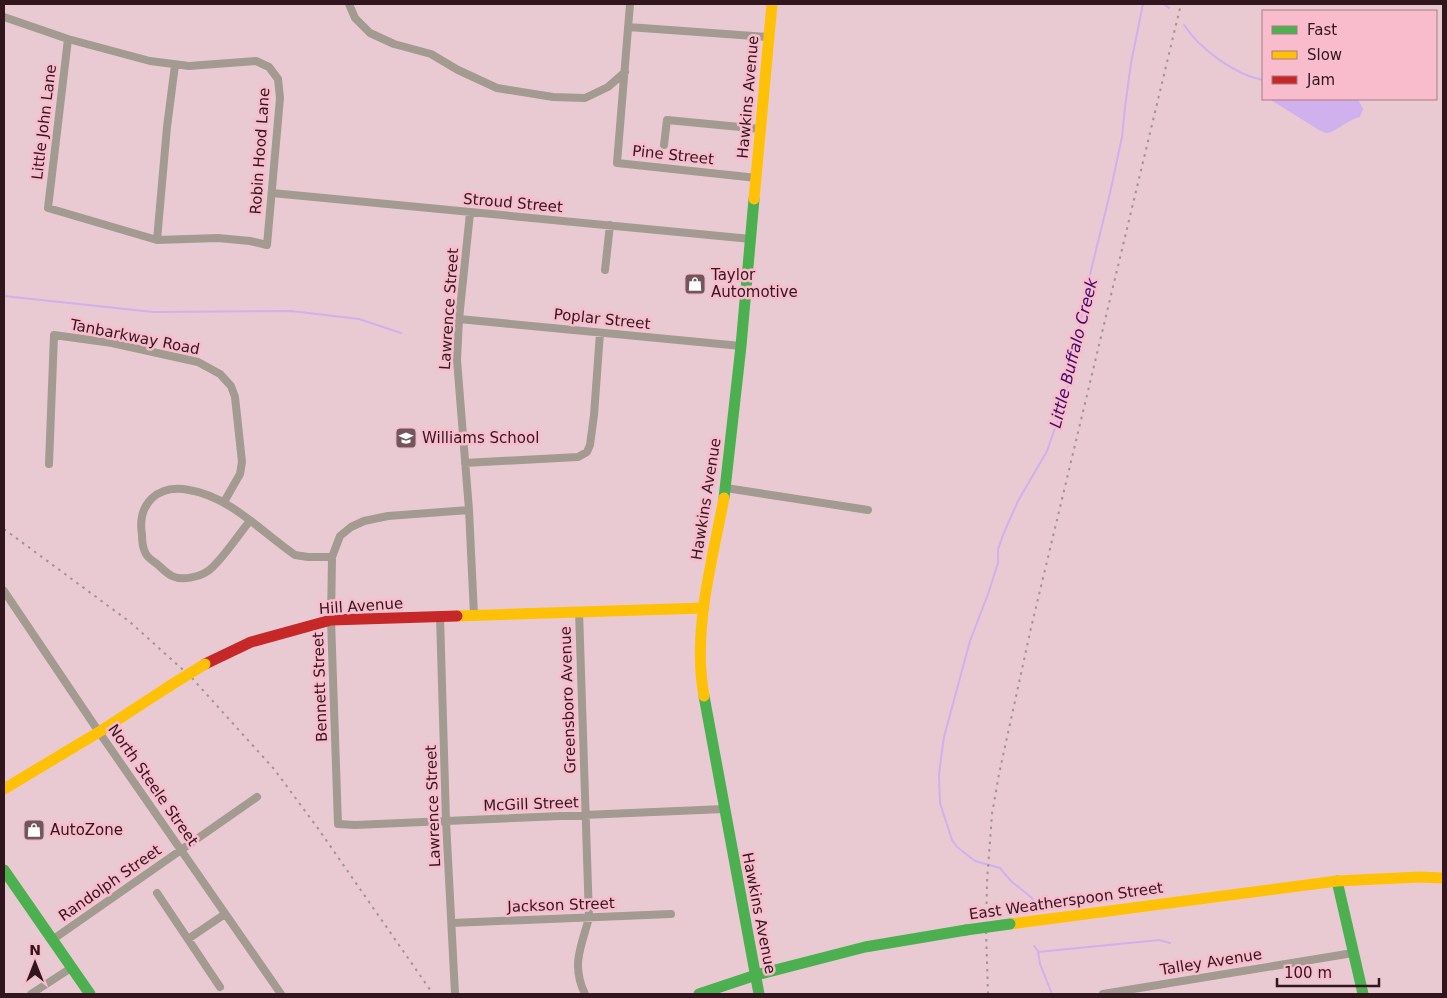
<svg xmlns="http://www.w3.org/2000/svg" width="1447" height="998" font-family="'DejaVu Sans',sans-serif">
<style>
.water{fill:#d0b0ed}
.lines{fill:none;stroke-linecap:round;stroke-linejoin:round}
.stream{stroke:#d0b0ed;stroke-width:2}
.street{stroke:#a39a92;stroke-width:8}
.fast{stroke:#4caf50;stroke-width:11}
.slow{stroke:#ffc107;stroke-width:11}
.jam{stroke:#c62828;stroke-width:11}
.rail{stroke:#a09391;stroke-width:2;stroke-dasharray:2.5 5;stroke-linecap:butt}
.fast-bridge{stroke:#4caf50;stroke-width:11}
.slow-bridge{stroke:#ffc107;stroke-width:11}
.labels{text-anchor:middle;stroke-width:5;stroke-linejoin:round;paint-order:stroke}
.street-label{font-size:15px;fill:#31161e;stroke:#f8bccc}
.poi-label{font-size:15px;fill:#31161e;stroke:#f8bccc;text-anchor:start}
.water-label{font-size:16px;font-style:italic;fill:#3c0a68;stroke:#f8bccc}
</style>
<rect width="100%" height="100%" fill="#eacad2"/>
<path class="water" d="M1269,99H1358L1363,109L1360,117C1349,119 1334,133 1327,133C1324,133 1322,131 1319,130Z"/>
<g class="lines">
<path class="stream" d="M1164,4L1169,8
M1184,25C1200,49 1235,75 1263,80
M4,296L153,312L291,311L359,319L401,333
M1037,910L1032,898L1011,881L1000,868L975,861L957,847L952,840L940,803L939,775L941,758L944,737L970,641L988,594L998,563V549L1003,535L1018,501L1047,451L1064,402L1073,364L1086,291L1110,193L1122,137L1125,107L1131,63L1143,4
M1034,946L1038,951L1040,964L1052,994
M1038,952L1159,940L1170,943"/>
<path class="street" d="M349,4L355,18L370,33L394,44L431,54L458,70L497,88L553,97L585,98L608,87L625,72
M630,4L617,163L757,178
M4,17L68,39L150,61L189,66L256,61L269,67L278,79L280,98L267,245L250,241L218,238L157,240L48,208L68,39
M628,27L769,37
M664,145L667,120L761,129
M272,193L751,239
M470,213L459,319L457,360L469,510L474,615
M157,240L167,127L175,65
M605,270L610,225
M459,319L741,346
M465,463L578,457L587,452L590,445L594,415L600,333
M49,464L54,335L112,343L198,362L220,374L231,386L235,397L242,462L240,474L224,502
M726,488L868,510
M469,510L388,516L364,521L351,527L340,536L332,557L331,620L338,824L355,825L446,821L724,809
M249,522C239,534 220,563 208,571C199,577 182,581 172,576C166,573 162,568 157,564C153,561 148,558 146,554C143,549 142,541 142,535C137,504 157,484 189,490C229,496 263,533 295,555L308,557H332
M4,591L99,732L281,994
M579,611L589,918C581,947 571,965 585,994
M440,616L446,821L455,994
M157,893L220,987
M452,923L671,914
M188,939L225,914
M52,940L257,797
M31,994L71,968
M1103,994L1353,953"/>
<path class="fast" d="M724,498L741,346L754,199
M704,696L759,994
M4,870L90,994
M1337,881L1363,994
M699,994L756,975L865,947L966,930"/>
<path class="slow" d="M754,199L772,4
M457,616L704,608
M704,696C692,631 712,562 724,498
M4,789L99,732L168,687
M1010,924L1337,881L1420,877L1443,878"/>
<path class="jam" d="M205,664L251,642L331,620L457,616"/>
<path class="rail" d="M4,529L130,622L191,677L274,769L317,827L433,994
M988,994L986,931L987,882L992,814L999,774L1031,628L1181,4"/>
<path class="fast-bridge" d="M966,930L1010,924"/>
<path class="slow-bridge" d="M168,687L205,664"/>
</g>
<defs>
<g id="shop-square" transform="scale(1.125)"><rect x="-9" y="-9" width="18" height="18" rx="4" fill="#72555d" stroke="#f8bccc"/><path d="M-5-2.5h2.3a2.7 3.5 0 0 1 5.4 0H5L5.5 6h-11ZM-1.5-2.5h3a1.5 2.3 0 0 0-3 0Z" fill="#fff"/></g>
<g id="school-square" transform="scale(1.125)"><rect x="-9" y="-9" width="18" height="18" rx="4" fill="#72555d" stroke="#f8bccc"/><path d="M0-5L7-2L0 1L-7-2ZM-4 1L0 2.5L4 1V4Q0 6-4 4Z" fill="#fff"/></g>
</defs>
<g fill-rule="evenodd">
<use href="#shop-square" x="695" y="284"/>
<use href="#school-square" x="406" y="438"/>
<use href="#shop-square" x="34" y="830"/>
</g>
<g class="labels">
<g class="street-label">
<text transform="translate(748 97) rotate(-85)" y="5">Hawkins Avenue</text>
<text transform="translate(44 122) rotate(-83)" y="5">Little John Lane</text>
<text transform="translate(260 151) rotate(-86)" y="5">Robin Hood Lane</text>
<text transform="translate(673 155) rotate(6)" y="5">Pine Street</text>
<text transform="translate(513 203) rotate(5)" y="5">Stroud Street</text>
<text transform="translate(449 309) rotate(-86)" y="5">Lawrence Street</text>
<text transform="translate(602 319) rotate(6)" y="5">Poplar Street</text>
<text transform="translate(135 337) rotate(11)" y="5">Tanbarkway Road</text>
<text transform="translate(706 499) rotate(-81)" y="5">Hawkins Avenue</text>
<text transform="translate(361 606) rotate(-4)" y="5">Hill Avenue</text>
<text transform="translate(320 687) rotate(-92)" y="5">Bennett Street</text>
<text transform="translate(568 700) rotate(-92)" y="5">Greensboro Avenue</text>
<text transform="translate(153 785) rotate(55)" y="5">North Steele Street</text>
<text transform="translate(531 804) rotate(-2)" y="5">McGill Street</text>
<text transform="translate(433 806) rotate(-92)" y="5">Lawrence Street</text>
<text transform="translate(110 883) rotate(-35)" y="5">Randolph Street</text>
<text transform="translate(1066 901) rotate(-8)" y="5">East Weatherspoon Street</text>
<text transform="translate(561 905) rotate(-2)" y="5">Jackson Street</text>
<text transform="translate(759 913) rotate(79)" y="5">Hawkins Avenue</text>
<text transform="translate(1211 962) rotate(-9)" y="5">Talley Avenue</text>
</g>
<g class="poi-label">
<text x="711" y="280">Taylor<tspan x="711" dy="17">Automotive</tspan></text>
<text x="422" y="443">Williams School</text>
<text x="50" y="835">AutoZone</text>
</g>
<g class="water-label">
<text transform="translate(1073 353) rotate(-76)" y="6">Little Buffalo Creek</text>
</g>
</g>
<rect width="1447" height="998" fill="none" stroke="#31161e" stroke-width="10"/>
<rect x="1262" y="10" width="175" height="90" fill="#f8bccc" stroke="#a87a86"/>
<rect x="1272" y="26" width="25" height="8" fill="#4caf50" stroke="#a87a86"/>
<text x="1307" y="35" font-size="15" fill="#31161e">Fast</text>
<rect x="1272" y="51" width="25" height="8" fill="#ffc107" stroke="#a87a86"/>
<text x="1307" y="60" font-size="15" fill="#31161e">Slow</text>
<rect x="1272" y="76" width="25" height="8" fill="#c62828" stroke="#a87a86"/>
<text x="1307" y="85" font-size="15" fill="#31161e">Jam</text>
<g transform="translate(35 963)" stroke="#f8bccc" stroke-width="4" paint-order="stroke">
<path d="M0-4L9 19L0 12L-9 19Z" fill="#31161e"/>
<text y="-8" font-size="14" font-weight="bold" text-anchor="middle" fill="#31161e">N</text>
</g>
<path d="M1277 978v8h102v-8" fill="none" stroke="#31161e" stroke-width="2.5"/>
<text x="1284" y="978" font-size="15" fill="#31161e" stroke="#f8bccc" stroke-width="4" paint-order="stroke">100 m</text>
</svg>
